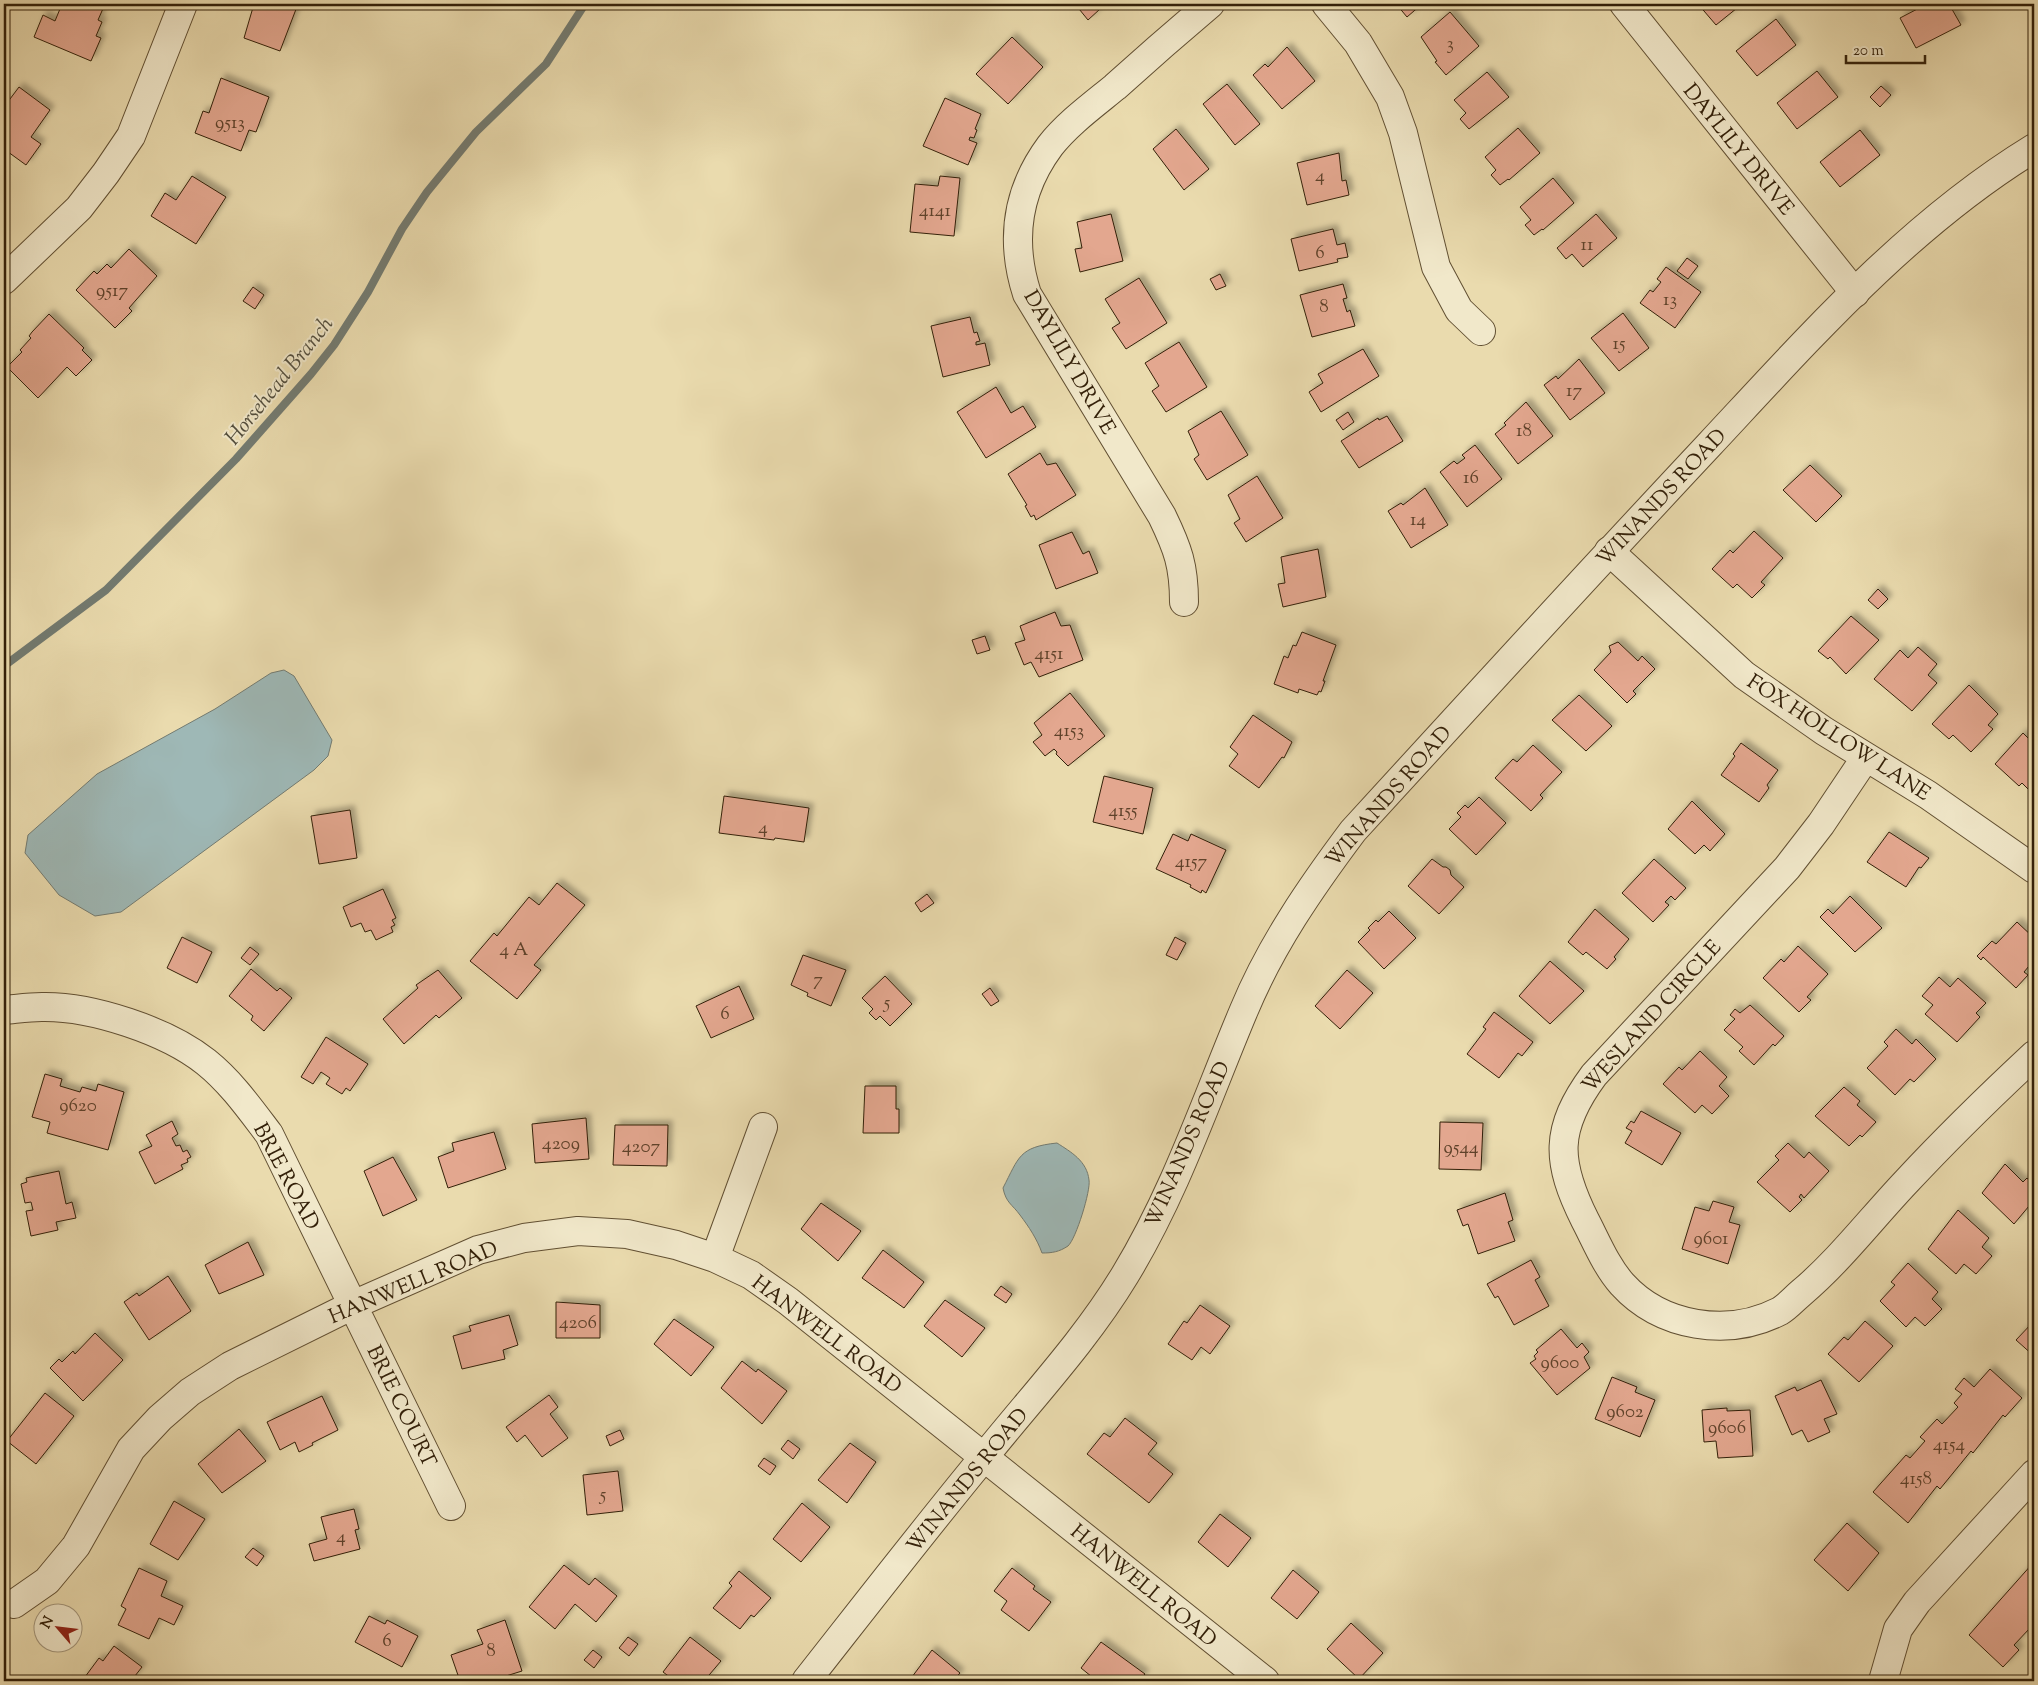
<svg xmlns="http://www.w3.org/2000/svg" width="2038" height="1685" font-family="'Sorts Mill Goudy',serif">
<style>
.water{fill:#9eb8b6;stroke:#737b71}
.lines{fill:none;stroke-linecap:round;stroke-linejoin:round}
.stream{stroke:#737b71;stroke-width:8}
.building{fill:#e3a78f;stroke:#332009;filter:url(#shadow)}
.minor-casing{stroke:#614f32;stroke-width:30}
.tertiary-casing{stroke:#614f32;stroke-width:30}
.minor{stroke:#f1e8ca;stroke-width:28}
.tertiary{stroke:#f1e8ca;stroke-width:28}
.labels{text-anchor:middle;stroke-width:4;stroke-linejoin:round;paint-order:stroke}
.number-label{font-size:19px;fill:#5f422a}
.street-label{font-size:21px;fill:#332009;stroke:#f1e8ca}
.water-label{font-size:22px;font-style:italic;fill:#534e3d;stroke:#f1e8ca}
</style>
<defs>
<filter id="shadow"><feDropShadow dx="4.5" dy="-4.5" stdDeviation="2.5" flood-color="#0004"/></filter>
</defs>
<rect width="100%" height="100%" fill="#eadbae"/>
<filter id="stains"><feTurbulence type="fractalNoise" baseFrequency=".004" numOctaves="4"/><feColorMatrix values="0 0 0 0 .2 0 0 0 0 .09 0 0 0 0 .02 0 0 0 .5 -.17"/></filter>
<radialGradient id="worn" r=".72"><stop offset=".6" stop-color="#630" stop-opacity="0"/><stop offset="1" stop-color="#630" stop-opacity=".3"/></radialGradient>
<path class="water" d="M284,670L294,676L332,740L328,756L314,770L121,912L95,916L59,895L25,853L28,835L97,774L215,709L271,673Z
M1057,1143C1071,1152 1087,1161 1089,1180C1091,1190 1076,1239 1068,1246C1059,1252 1052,1253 1042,1253C1037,1239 1029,1227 1020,1215C1012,1204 1006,1203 1003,1188C1019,1157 1019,1147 1057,1143Z"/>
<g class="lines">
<path class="stream" d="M4,666L106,590L236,459L311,374L334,345L368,292L402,229L427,192L476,132L546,64L585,4"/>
</g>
<path class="building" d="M62,4H105L98,20L102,22L96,36L101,38L91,61L34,37L43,15L55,21Z
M254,4H298L280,51L244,38Z
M1075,4H1102L1099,7L1100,9L1088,20Z
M1399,4H1422L1407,17L1397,5Z
M1698,4H1742L1716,25Z
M1927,4H1949L1961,25L1916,48L1900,18Z
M1450,12L1479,46L1446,75L1435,62L1437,61L1421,37Z
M1776,19L1796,45L1757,76L1736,51Z
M1012,37L1043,67L1008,104L976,74Z
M1287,47L1315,81L1282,109L1253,75L1265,64L1268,67Z
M1817,71L1838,97L1797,129L1777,103Z
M1487,72L1509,97L1469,129L1460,119L1466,113L1454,100Z
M221,78L269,97L256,132L249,130L241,151L195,133L203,111L209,113Z
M1227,84L1260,124L1235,145L1203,104Z
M1881,86L1891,95L1880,107L1870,97Z
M19,87L50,110L31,137L41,144L26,165L4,149V107Z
M945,98L981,114L975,129L977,130L974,138L970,137L969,140L977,143L968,165L923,146Z
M1518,128L1540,153L1509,180L1508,179L1500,185L1491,175L1496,170L1485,157Z
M1176,129L1209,169L1184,190L1153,149Z
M1860,130L1880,155L1840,187L1820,162Z
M1339,153L1342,181L1346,180L1349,195L1307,205L1297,163Z
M192,176L226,197L196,244L151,216L165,193L176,200Z
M940,176L960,178L954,236L910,232L915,184L938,186Z
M1553,178L1574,203L1543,230L1542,229L1534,235L1525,225L1531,220L1520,207Z
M1111,214L1123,261L1080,272L1075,249L1082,248L1077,222Z
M1596,214L1617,238L1583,267L1572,254L1566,259L1557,248Z
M1333,229L1337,245L1345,243L1348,257L1337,259L1338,262L1299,271L1291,239Z
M129,249L157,276L129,308L132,311L115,328L76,290L94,271L97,274L107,264L111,268Z
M1687,258L1698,266L1688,279L1677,271Z
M1666,267L1701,292L1675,328L1640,303L1650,290L1653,292L1661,282L1657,279Z
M1220,274L1226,286L1216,290L1210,279Z
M1139,278L1167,323L1126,349L1112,328L1120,323L1105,299Z
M1343,284L1347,298L1343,299L1347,312L1350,310L1355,326L1312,337L1300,295Z
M253,287L264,295L255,309L243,301Z
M1623,313L1649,348L1619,371L1591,338Z
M49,314L84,348L82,350L92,360L76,376L67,367L38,398L7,367L22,352L20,350L31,338L29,336L32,332Z
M970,317L974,333L977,332L980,341L976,342V345L985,343L990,365L943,377L931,326Z
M1179,342L1207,387L1166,412L1152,391L1159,386L1145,363Z
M1363,349L1379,376L1321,412L1309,392L1323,383L1318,374Z
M1579,359L1605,393L1570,420L1544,385L1556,376L1558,379Z
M996,387L1011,413L1023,406L1036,427L986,458L957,412Z
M1526,402L1553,436L1518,464L1495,434L1506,425L1504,423Z
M1221,411L1248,455L1207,480L1194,459L1199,455L1188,431Z
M1348,412L1354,422L1343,430L1336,420Z
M1387,416L1403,441L1359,468L1341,441L1378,418L1379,420Z
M1475,445L1502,479L1467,507L1440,472L1454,461L1457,464L1465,458L1462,455Z
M1040,453L1047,465L1056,463L1076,495L1036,520L1034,515L1031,517L1025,506L1027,505L1008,474Z
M1810,465L1842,496L1816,522L1783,490Z
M1257,476L1283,518L1246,542L1234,523L1240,519L1228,495Z
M1425,488L1448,525L1411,548L1388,511L1401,503L1403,505Z
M1754,531L1783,558L1761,582L1765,585L1752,598L1737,584L1733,588L1712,569L1730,550L1733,553Z
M1072,532L1083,554L1089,551L1098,573L1056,589L1039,545Z
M1318,549L1326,597L1283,607L1278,584L1285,583L1281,557Z
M1878,589L1888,599L1878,609L1868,600Z
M1055,612L1061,626L1070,625L1083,660L1039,677L1031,662L1024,665L1015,643L1025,640L1020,626Z
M1851,616L1879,640L1846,674L1830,657L1828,659L1818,651Z
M1302,632L1336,645L1323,681H1325L1321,692L1319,691L1317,695L1299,689L1298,693L1274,684L1284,656L1288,658L1293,645L1296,646Z
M985,636L990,650L977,654L972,640Z
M1618,642L1638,661L1642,656L1655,669L1633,691L1636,694L1627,703L1594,670L1611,652L1609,646Z
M1918,647L1937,664L1928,675L1937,683L1912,711L1874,679L1900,650L1908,658Z
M1969,685L1998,714L1988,725L1993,729L1971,752L1953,735L1949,739L1932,724Z
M1070,693L1105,736L1068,766L1056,754L1057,752L1054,749L1045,756L1033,742L1042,735L1034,723Z
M1579,695L1612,726L1586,751L1552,720Z
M1253,715L1292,742L1284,758L1282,757L1259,788L1229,766L1238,754L1230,747Z
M2023,733L2030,740L2034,736L2033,794L2022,783L2019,786L1995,764Z
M1741,743L1778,770L1767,785L1769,788L1759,802L1721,775L1735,756L1733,754Z
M1533,745L1562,772L1540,795L1543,798L1531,811L1495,778L1513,759L1517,762Z
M1104,776L1153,788L1143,834L1093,822Z
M724,796L809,808L804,842L775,838L774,840L719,833Z
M1479,797L1506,823L1476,855L1449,829L1461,817L1457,813L1465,805L1468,808Z
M1692,801L1725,834L1710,851L1704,845L1695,854L1668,829Z
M350,810L357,858L319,864L311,816Z
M1889,832L1929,858L1921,868L1919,867L1906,887L1867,862Z
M1173,834L1188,841L1191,834L1226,850L1206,893L1202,890L1201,893L1190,887L1191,885L1156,869Z
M1432,859L1443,867H1446L1450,870L1451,875L1464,887L1439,914L1408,886Z
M1654,859L1686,888L1675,900L1671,896L1665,902L1669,905L1653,922L1622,893Z
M557,883L585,905L534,965L541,970L517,999L470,961L494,933L497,936L529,897L539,905Z
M383,889L396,918L392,920L395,925L391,927L393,932L376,940L371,930L365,932L361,923L351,927L343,907Z
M927,894L934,903L921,912L915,903Z
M1850,896L1882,928L1855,952L1820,917L1828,909L1833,914Z
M1595,909L1629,939L1614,957L1616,959L1607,969L1586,952L1583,955L1568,942Z
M1389,911L1416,938L1384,969L1358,942L1370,930L1368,928L1376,920L1378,922Z
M2017,922L2034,938V960L2024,972L2028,975L2016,988L1983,957L1981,960L1977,956L1992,941L1996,944Z
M182,937L212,952L197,983L167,968Z
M1175,937L1186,943L1177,960L1166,955Z
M1798,946L1828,974L1807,997L1811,1000L1799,1012L1763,978L1781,959L1784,962Z
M250,947L259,954L250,965L241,958Z
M803,955L846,970L831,1006L807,996L808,993L791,985Z
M1550,961L1584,991L1550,1024L1519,996Z
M251,969L277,991L280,988L292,998L264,1031L251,1020L253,1016L229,996Z
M438,970L462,998L439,1018L436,1015L404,1044L383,1019L418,988L416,985Z
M1347,970L1373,993L1340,1029L1315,1006Z
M885,976L912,1004L890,1026L880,1016L876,1020L869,1013L873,1009L862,998Z
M1939,977L1950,987L1958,978L1986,1003L1976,1013L1980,1017L1957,1042L1925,1014L1933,1005L1922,996Z
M739,986L754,1019L711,1038L696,1006Z
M990,988L999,1001L991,1006L982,994Z
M1750,1005L1784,1036L1775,1046L1773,1044L1754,1065L1739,1051L1743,1047L1724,1030L1735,1019L1730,1015L1735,1009L1740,1013Z
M1494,1012L1533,1042L1522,1056L1518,1053L1499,1078L1467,1054L1486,1029L1483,1027Z
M1896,1029L1912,1044L1916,1039L1936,1059L1914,1082L1910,1079L1895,1095L1867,1068L1888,1046L1884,1042Z
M326,1037L368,1064L350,1091L346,1088L342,1094L326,1084L330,1078L321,1072L313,1084L301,1077Z
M1700,1051L1727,1077L1719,1086L1729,1096L1712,1114L1702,1105L1695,1113L1663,1084L1679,1067L1682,1070Z
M45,1074L62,1079L60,1086L80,1092L82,1087L96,1091L98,1084L124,1092L108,1150L47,1133L50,1122L32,1117Z
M865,1086H896V1109H899V1133H863Z
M1844,1087L1860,1101L1857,1105L1876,1122L1862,1137L1860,1135L1849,1146L1815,1116Z
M1641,1111L1681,1133L1662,1165L1625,1143L1632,1131L1626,1128L1631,1121L1634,1123Z
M586,1118L589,1159L535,1163L532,1124Z
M172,1121L178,1134L172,1138L176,1146L180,1145L183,1152L187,1150L191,1157L187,1159L188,1162L181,1165L183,1169L155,1184L139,1152L152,1146L146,1135Z
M1440,1122L1483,1123L1481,1170L1439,1169Z
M615,1125H668L667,1166L613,1165Z
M494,1132L506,1169L448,1188L438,1157L454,1151L452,1143Z
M1788,1143L1804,1158L1809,1152L1829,1171L1804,1198L1801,1194L1799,1197L1802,1200L1790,1212L1757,1182L1779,1160L1775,1156Z
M393,1157L417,1200L383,1216L364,1171Z
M2005,1164L2023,1182L2027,1178L2034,1186V1200L2014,1224L1982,1193Z
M59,1171L66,1204L72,1202L76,1218L56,1222L58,1230L31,1236L26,1211L33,1210L31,1202L25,1203L21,1184L27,1182L26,1178Z
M1505,1193L1513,1220L1508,1222L1515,1241L1478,1254L1468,1224L1463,1226L1457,1210Z
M1713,1201L1734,1207L1729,1222L1740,1225L1728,1264L1682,1249L1695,1207L1709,1211Z
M821,1203L861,1231L838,1261L801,1229Z
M1958,1210L1989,1238L1982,1247L1992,1256L1976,1274L1964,1264L1956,1274L1928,1249Z
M248,1242L264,1275L219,1294L205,1265Z
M883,1250L924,1282L904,1308L862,1278Z
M1531,1260L1540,1277L1535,1280L1549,1306L1514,1325L1498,1296L1495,1298L1487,1284Z
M1908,1263L1938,1292L1932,1299L1942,1309L1925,1326L1915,1317L1906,1327L1880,1301L1895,1285L1891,1282Z
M168,1276L191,1311L149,1340L124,1302L137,1293L139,1296Z
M1001,1286L1012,1294L1006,1303L994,1295Z
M945,1300L985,1328L962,1357L924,1326Z
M556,1302L600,1305V1338H556Z
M1200,1305L1230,1326L1210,1354L1201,1347L1192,1360L1168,1344L1184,1321L1187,1323Z
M509,1315L518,1345L503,1350L505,1359L462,1369L453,1336L471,1331L469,1326Z
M674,1319L714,1347L691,1376L654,1344Z
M1865,1321L1893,1346L1859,1382L1828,1354L1844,1337L1848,1340Z
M2034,1321V1356L2016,1340Z
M1561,1329L1577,1348L1582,1343L1589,1352L1584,1357L1590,1368L1557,1395L1530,1363L1536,1359L1534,1356L1538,1352L1536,1350Z
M95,1333L123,1360L83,1401L50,1368L59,1359L62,1362L73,1351L75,1354Z
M742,1361L756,1372L758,1369L787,1391L762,1424L721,1388Z
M1990,1369L2022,1398L2005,1417L2003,1415L1973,1453L1971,1451L1940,1489L1937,1486L1908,1523L1873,1492L1906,1455L1910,1458L1925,1441L1920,1437L1937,1419L1942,1424L1958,1407L1954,1403L1962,1394L1955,1389L1964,1378L1974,1387Z
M1612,1377L1637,1387L1635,1392L1655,1400L1640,1437L1595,1419Z
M1821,1380L1837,1414L1824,1419L1830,1432L1808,1442L1802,1430L1792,1435L1775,1396L1795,1387L1797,1391Z
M45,1393L74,1416L36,1464L7,1441Z
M549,1395L558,1407L550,1414L568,1438L542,1457L525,1435L517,1442L506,1427Z
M322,1396L338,1430L312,1443L313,1445L299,1452L295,1442L280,1450L267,1422Z
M1727,1408V1411L1750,1410L1753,1456L1718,1458L1716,1441L1704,1442L1702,1410Z
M1125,1418L1157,1443L1148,1454L1173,1474L1149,1503L1087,1454L1104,1433L1110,1437Z
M239,1429L266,1461L222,1493L198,1464Z
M620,1430L624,1439L610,1446L606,1436Z
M788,1440L800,1449L793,1459L781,1449Z
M850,1443L876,1462L847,1503L818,1480Z
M764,1458L776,1466L770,1475L758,1466Z
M618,1471L623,1511L587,1515L583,1475Z
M174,1501L205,1519L178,1560L150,1544Z
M802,1503L830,1527L801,1562L773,1539Z
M354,1509L359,1529L355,1530L360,1549L314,1561L309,1544L327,1539L321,1517Z
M1220,1514L1251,1538L1228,1567L1198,1542Z
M1847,1523L1879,1553L1848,1591L1814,1560Z
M253,1548L264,1556L257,1566L245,1557Z
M2033,1563L2034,1632L2030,1628L2014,1645L2019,1650L2003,1667L1969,1635Z
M564,1565L589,1585L595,1578L617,1596L596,1622L575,1604L555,1629L529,1607Z
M139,1568L167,1581L161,1596L183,1606L174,1625L159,1618L149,1639L118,1625L126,1609L121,1606Z
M1012,1568L1035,1586L1033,1589L1051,1602L1029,1631L1001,1610L1007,1601L994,1591Z
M1293,1570L1319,1592L1297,1619L1271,1598Z
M739,1571L771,1598L754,1617L751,1615L740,1629L713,1608L732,1586L729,1583Z
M369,1616L385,1624L387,1620L418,1636L402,1667L355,1642Z
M505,1620L522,1671L490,1681H460L451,1655L483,1644L477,1630Z
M1351,1623L1383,1653L1359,1679L1327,1649Z
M628,1637L638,1644L629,1656L619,1648Z
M690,1637L721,1661L704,1681H675L663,1672Z
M1101,1642L1145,1674L1139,1681H1097L1081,1668Z
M114,1646L142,1667L131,1681H82L99,1658L103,1661Z
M593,1650L602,1657L594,1668L584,1660Z
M932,1650L960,1673L953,1681H909Z"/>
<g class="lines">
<g class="minor-casing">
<path id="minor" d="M1326,4L1358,43L1390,97L1403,133L1436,267L1459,310L1481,331
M1624,4L1855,293
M4,280L79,208L106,173L131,136L183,4
M1609,551L1744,675L1824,731L1928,795L2034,869
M1184,602C1184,566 1178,549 1162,516L1027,294C1010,241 1016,192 1050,146C1067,124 1093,105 1115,87C1146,59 1178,31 1210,4
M1866,757L1821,824L1787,868L1594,1075C1554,1129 1556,1162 1585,1220C1596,1241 1606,1266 1622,1284C1661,1327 1728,1338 1780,1311C1787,1307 1794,1299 1801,1293C1839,1261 1871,1219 1906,1182C1947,1138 1990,1096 2034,1055
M4,1010C16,1009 29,1007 42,1007C92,1006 167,1031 206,1062C231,1082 250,1109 269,1134L451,1506
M715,1258L763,1127
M14,1604L47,1581L76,1546L131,1449L160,1418L190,1392L230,1366L353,1305L478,1250L524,1238L578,1231L627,1234L676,1245L715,1258L751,1275L788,1301L1265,1681
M1883,1681L1898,1629L1917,1602L2034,1474"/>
</g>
<g class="tertiary-casing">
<path id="tertiary" d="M806,1681C865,1606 923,1531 984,1457C1032,1397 1085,1341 1125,1275C1176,1191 1206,1100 1244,1010C1271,945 1311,887 1353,831C1471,702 1589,573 1709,445C1809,338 1908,225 2034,148"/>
</g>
<use href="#minor" class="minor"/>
<use href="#tertiary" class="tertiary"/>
</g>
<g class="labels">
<g class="number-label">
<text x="1450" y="49">3</text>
<text x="230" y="128">9513</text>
<text x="1320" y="181">4</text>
<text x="935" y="216">4141</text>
<text x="1587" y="250">11</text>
<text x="1320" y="258">6</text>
<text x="112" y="296">9517</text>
<text x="1670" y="305">13</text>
<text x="1324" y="312">8</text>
<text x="1619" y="349">15</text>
<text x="1574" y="396">17</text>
<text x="1524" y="436">18</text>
<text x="1471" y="483">16</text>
<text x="1418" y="525">14</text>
<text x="1049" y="659">4151</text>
<text x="1069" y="736">4153</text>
<text x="1123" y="816">4155</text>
<text x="763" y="833">4</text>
<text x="1191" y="867">4157</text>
<text x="514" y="955">4 A</text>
<text x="818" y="985">7</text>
<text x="887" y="1008">5</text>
<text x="725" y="1019">6</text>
<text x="78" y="1111">9620</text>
<text x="561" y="1149">4209</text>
<text x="641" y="1152">4207</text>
<text x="1461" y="1153">9544</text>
<text x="1711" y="1244">9601</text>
<text x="578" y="1328">4206</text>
<text x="1560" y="1368">9600</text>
<text x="1625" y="1417">9602</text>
<text x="1727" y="1433">9606</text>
<text x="1949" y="1450">4154</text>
<text x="1916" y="1484">4158</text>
<text x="603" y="1500">5</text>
<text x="341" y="1542">4</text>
<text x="387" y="1646">6</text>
<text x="491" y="1656">8</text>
</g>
<g class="street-label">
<text transform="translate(1739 149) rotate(51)" y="7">DAYLILY DRIVE</text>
<text transform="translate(1070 362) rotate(60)" y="7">DAYLILY DRIVE</text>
<text transform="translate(1661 497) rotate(-47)" y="7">WINANDS ROAD</text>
<text transform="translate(1839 737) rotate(33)" y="7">FOX HOLLOW LANE</text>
<text transform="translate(1388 796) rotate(-49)" y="7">WINANDS ROAD</text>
<text transform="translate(1651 1016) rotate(-48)" y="7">WESLAND CIRCLE</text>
<text transform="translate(1187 1144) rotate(-66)" y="7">WINANDS ROAD</text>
<text transform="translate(287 1176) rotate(62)" y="7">BRIE ROAD</text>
<text transform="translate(413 1282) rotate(-23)" y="7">HANWELL ROAD</text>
<text transform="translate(827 1334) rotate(37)" y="7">HANWELL ROAD</text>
<text transform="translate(402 1406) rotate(64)" y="7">BRIE COURT</text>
<text transform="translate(967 1480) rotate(-51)" y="7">WINANDS ROAD</text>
<text transform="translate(1144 1585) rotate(39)" y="7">HANWELL ROAD</text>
</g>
<g class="water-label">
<text transform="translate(278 380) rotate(-51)" y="8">Horsehead Branch</text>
</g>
</g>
<rect width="2038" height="1685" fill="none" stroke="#eadbae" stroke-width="20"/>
<rect x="5" y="5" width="2028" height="1675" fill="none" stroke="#332009" stroke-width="2.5"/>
<rect x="10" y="10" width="2018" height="1665" fill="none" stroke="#332009"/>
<g transform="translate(58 1628) rotate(298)"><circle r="24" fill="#f1e8ca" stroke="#a5987d"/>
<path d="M0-4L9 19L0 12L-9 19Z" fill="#8f2418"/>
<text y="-8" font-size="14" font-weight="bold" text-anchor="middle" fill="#332009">N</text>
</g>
<path d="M1846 55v8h79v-8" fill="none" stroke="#332009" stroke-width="2.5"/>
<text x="1853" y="55" font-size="15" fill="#332009" stroke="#f1e8ca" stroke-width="4" paint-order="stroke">20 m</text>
<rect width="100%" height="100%" filter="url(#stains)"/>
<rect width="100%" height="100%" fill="url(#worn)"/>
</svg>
